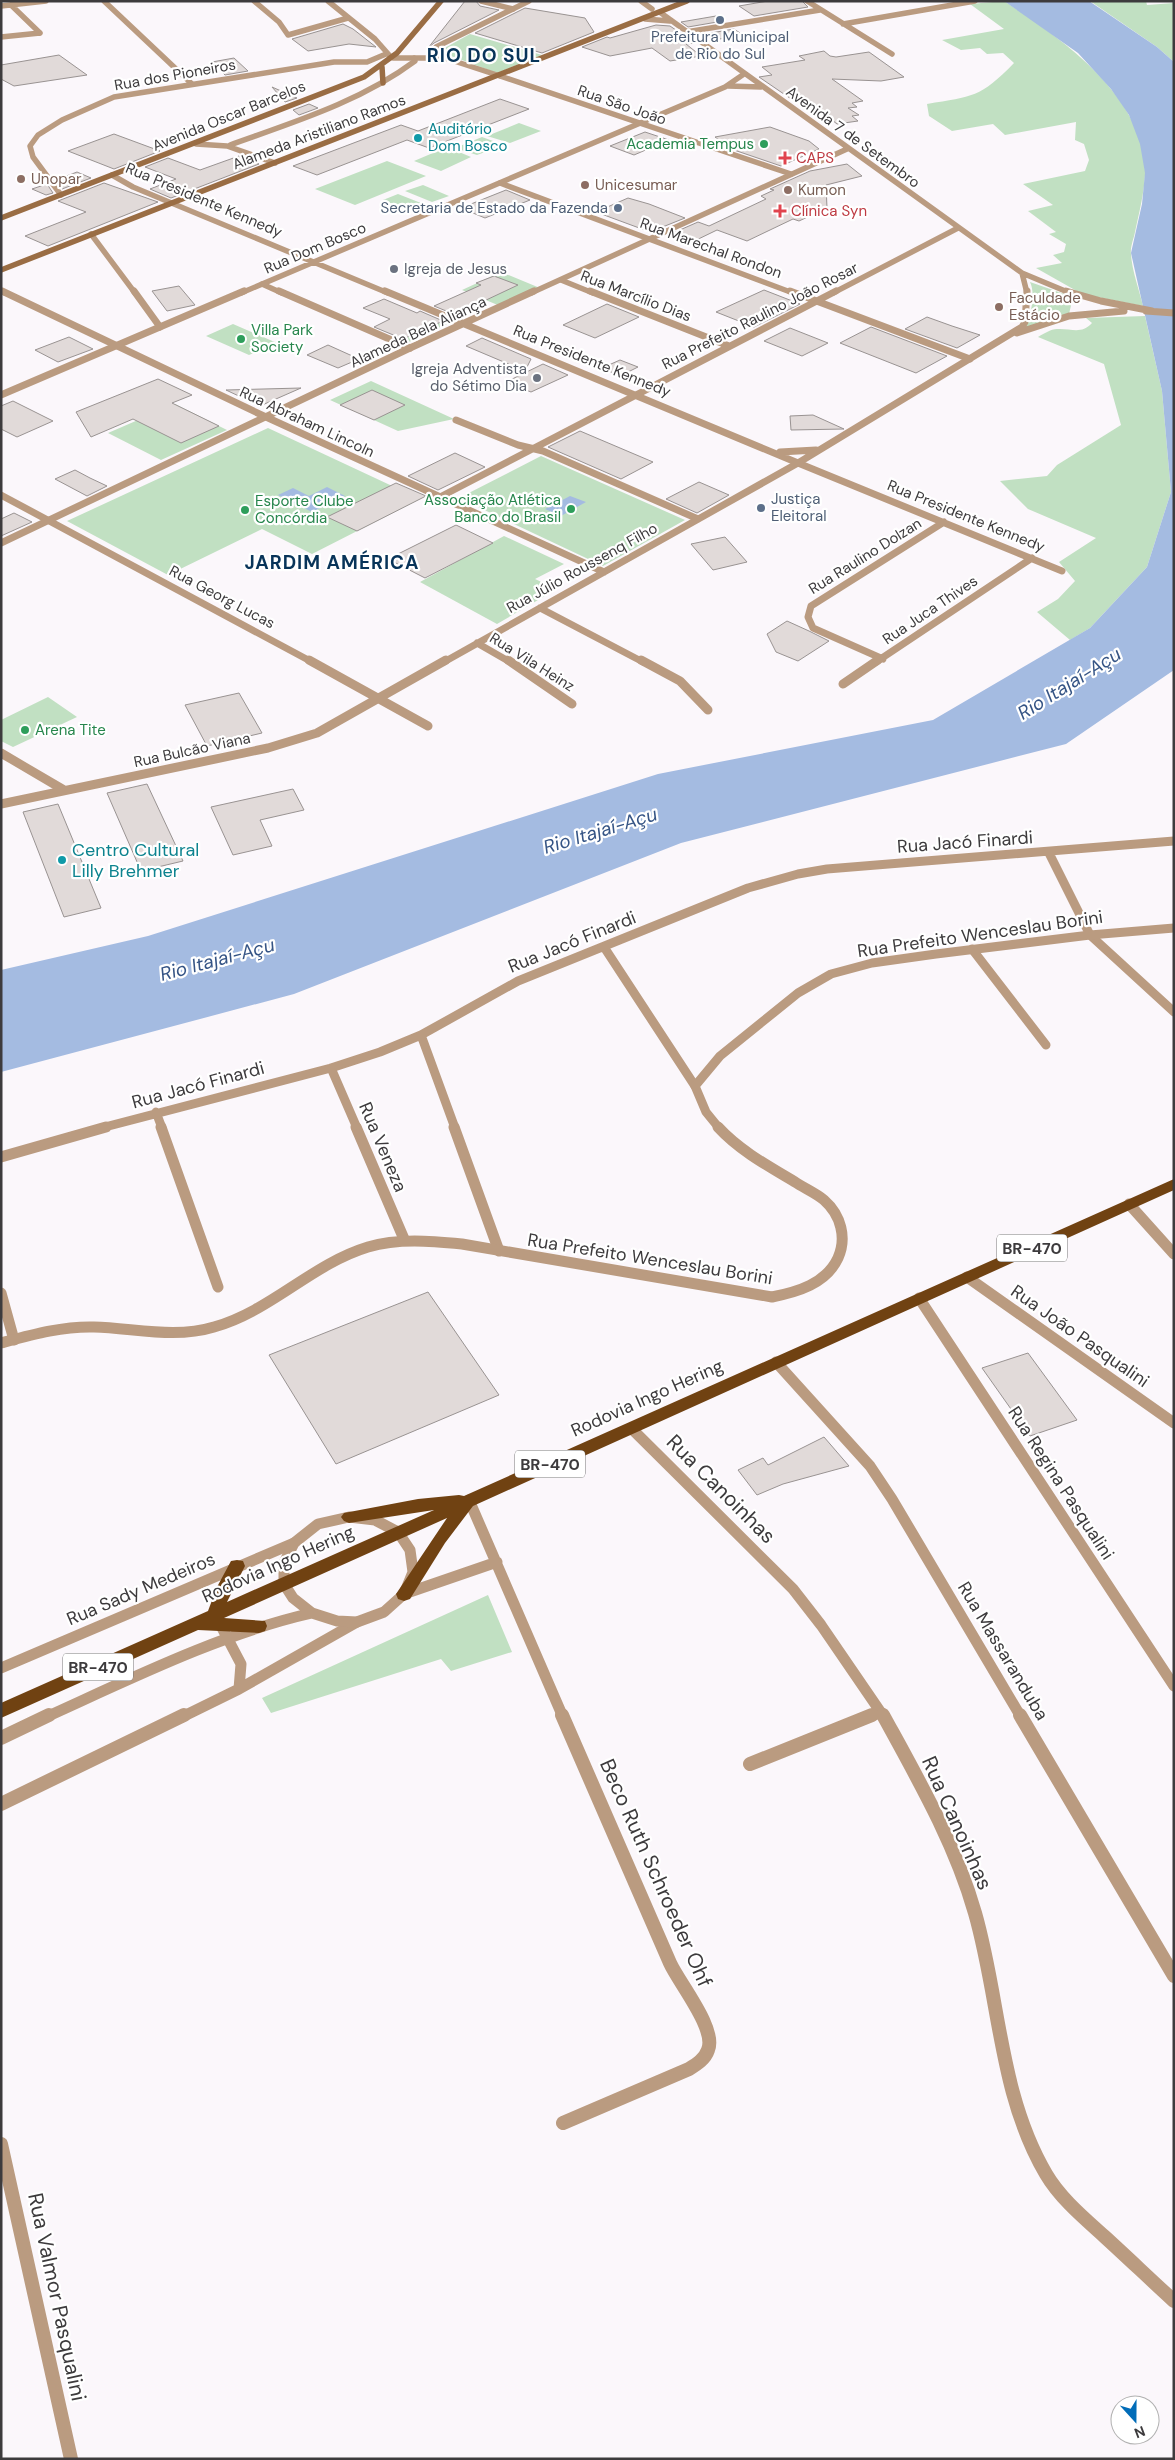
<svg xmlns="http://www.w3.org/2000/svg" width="1175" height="2460" font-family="'DM Sans',sans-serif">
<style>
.green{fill:#c1e0c2}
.water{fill:#a4bbe1}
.building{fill:#e1dad9;stroke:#999392}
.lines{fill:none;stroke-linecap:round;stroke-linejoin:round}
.pedestrian{stroke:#ba9b80;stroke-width:5.5}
.minor-far4{stroke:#ba9b80;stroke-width:5.5}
.minor-far3{stroke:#ba9b80;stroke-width:7}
.minor-far2{stroke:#ba9b80;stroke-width:9}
.minor-far1{stroke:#ba9b80;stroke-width:11}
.minor{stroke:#ba9b80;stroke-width:14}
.tertiary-far4{stroke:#ba9b80;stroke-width:5.5}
.tertiary-far3{stroke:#ba9b80;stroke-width:7}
.tertiary-far2{stroke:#ba9b80;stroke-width:9}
.tertiary-far1{stroke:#ba9b80;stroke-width:11}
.tertiary{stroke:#ba9b80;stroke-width:14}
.secondary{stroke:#9a6d44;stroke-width:5.5}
.trunk{fill:#704212;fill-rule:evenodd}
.service-dot{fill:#5c6f8a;stroke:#fff;stroke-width:2}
.culture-dot{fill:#0f9aa8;stroke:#fff;stroke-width:2}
.leisure-dot{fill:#2e9e5b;stroke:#fff;stroke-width:2}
.health-dot{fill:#e0444e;stroke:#fff;stroke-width:2}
.education-dot{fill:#8d6e63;stroke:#fff;stroke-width:2}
.worship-dot{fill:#6b7280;stroke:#fff;stroke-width:2}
.labels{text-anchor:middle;stroke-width:4.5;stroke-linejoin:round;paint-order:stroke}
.far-service-label{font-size:15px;fill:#4e5e75;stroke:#fff}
.far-street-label{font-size:15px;fill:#3d3b3d;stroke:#fff}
.far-culture-label{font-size:15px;fill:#0d838f;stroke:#fff;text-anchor:start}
.far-leisure-label{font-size:15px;fill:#27864d;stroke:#fff;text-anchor:start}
.far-health-label{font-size:15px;fill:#be3a42;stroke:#fff;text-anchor:start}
.far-education-label{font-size:15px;fill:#785e54;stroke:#fff;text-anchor:start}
.far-worship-label{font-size:15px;fill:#5b616d;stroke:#fff;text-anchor:start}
.shield{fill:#fff;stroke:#777677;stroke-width:1}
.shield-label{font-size:16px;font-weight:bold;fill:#3d3b3d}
.street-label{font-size:18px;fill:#3d3b3d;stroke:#fff}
.culture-label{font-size:18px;fill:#0d838f;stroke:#fff;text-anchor:start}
.far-district-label{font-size:19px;font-weight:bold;letter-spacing:1px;fill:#083459;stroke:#fff}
.water-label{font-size:19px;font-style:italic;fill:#355485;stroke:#fff}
.near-street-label{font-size:21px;fill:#3d3b3d;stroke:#fff}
</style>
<rect width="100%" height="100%" fill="#fbf7fb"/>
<path class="green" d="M1004,1C1061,38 1148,99 1145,175C1144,194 1139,213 1135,232C1134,238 1130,247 1131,254C1132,271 1139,289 1143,306L1082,294L1036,268L1062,263L1053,255L1064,252L1066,244L1049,234L1056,232L1028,211L1053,205L1023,184L1085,171L1089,160L1084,144L1075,140L1076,122L1005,135L993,124L952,131L929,116L927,104C973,96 980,98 1014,63L1003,53L987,54L980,48L961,50L942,40L1004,29L970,4Z
M1090,1H1146L1147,5L1174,3V62L1157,47Z
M470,34L542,55L497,73L451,56L441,50Z
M519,123L541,131L510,143L487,136Z
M482,137L504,145L477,155L455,148Z
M447,147L471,157L441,171L414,161Z
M387,161L426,176L355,205L315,189Z
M423,185L449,196L432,202L405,191Z
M398,194L426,205L410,211L383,200Z
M501,272L540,288L500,306L462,290Z
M1030,282L1073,297L1069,314L1022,329C1031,320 1036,294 1030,282Z
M1145,316L1162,391L1171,492L1147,567L1090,628L1070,640L1037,612L1058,599L1075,581L1059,562L1096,538L1028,509L1000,481L1047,476L1057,465L1121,425L1104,364L1038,337C1043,334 1051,329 1057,329C1071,328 1081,335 1092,323L1086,318Z
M440,322L447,324L407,343L400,340Z
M233,324L277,343L249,355L206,336Z
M371,381L454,419L398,431L330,400Z
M175,404L227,430L161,460L108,433Z
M268,428L420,499L312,554L262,529L168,575L67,521Z
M541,456L685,520L603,566L459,498Z
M504,536L564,564L535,579L557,589L497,624L420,582Z
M48,697L77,717L13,747L1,741V720Z
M488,1595L512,1652L451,1671L441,1659L271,1713L262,1698Z"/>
<path class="water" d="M1004,1H1089L1157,47L1174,62V670L1066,744L681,843L294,994L1,1072V970L148,936L658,774L933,720L1090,628L1147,567L1171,492L1162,391L1131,253L1142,204L1145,173L1140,144L1129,115L1111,89L1078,53Z
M327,487L345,496L312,512L278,495L293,488L309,496Z
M570,496L586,502L561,516L545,509Z"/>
<path class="building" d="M465,1H476L480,6L499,10L434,43L428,48Z
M768,1H802L808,7L754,16L739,6Z
M525,8L585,18L594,32L542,53L475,33Z
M716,16L723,21L688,27L681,22Z
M343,24L353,29L376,47L349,44L308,51L292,39Z
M656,25L670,26L695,43L686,44L701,56L670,61L652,48L610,56L582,47L607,37L610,38Z
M734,29L743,35L708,41L699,35Z
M824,51L830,56L836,57L869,52L904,77L881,81L832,79L863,101L852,103L857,107L848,108L859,115L852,116L858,121L837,124L832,120L828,112L819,113L800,99L797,103L759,77L772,75L762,67L805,60L799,56Z
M59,55L87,75L14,86L1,79V65Z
M234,58L248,71L225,75L212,62Z
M272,87L297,98L285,102Z
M500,99L529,109L429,148L407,140L317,175L293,166L401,125L418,131Z
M309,104L318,108L299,115L293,110Z
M770,127L809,141L819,149L781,166L731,149L715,137Z
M645,132L669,140L634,155L610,146Z
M114,134L160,151L114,169L68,151Z
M239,156L259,164L171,198L150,189L176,179L145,167L168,158L200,170Z
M847,164L862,176L826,185L827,208L799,221L793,219L747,241L717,230L686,245L676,241L673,233L698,222L709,226L766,199L761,196L774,190L770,189L810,171Z
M77,172L91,178L62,189L56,180Z
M104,183L158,202L48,246L25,236L86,212L58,201Z
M47,184L53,193L46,195L32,189Z
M506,190L530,200L485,218L461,208Z
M628,198L649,204L685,218L650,232L596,212Z
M494,276L518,285L482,302L488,305L469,314L463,311L456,315L434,306L481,285L476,283Z
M179,286L195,305L167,311L152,291Z
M764,290L800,304L754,327L716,312Z
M384,299L417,313L420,311L443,321L403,339L374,327L390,319L363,308Z
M607,304L639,317L595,338L563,325Z
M927,317L952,326L980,335L957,348L905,329Z
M871,327L947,356L916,373L840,343Z
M790,328L828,343L802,356L764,341Z
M69,337L93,349L58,362L35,350Z
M482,338L531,359L525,371L466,346Z
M328,345L359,359L338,368L307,355Z
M620,360L638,367L620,376L602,368Z
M543,364L568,375L531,392L506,382Z
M158,379L192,395L172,403L219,426L181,443L133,419L91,437L76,412Z
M301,388L260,406L226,390Z
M372,390L405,405L374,420L340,405Z
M13,401L53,421L17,437L1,429V406Z
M813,415L844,429L791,430L790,416Z
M580,431L653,462L621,479L548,447Z
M455,453L485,467L438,490L408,476Z
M75,470L90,478L107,486L87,496L55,479Z
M699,482L729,495L697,513L666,499Z
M396,483L426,496L357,531L327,517Z
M14,513L32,522L1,536V519Z
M456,525L493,543L425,578L388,559Z
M725,537L747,562L713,570L691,544Z
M787,621L809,631L829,641L798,661L776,652L767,634Z
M239,693L262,733L207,746L185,705Z
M147,784L183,861L141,871L107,793Z
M293,789L304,810L260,820L272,846L233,855L211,807Z
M58,804L101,908L64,917L23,812Z
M428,1292L499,1395L336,1464L269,1355Z
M1028,1353L1077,1420L1030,1436L982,1368Z
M824,1437L849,1466L783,1484L757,1495L738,1470L763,1458L768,1465Z"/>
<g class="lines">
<path class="pedestrian" d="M641,1L652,9"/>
<path class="minor-far4" d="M104,1L192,84
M254,1L279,22L288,35L348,18
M328,1L375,39L390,56
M481,1L513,9
M807,1L892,54
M11,5L40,33
M1,6L46,1
M843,24L975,1
M686,32L820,10
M1,37L40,33
M500,76L791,174
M196,144L227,146L275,163
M230,145C294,122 360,102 415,61L414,58
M500,183L793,293
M61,195L33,157L30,146L38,135L62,120L114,97L334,62H367L386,54
M91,234L135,293
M561,280L593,293
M262,284L282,293
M1,291L5,293
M833,293L958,228"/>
<path class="minor-far3" d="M2,291L266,417L604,572
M134,291L160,327
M279,291L410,348
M590,291L729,346
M790,291L970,359
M456,420L518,445L543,451L698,519
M1,495L312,662
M440,497L836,291
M540,608L643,662
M477,643L510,662
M883,659L813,628L808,617L811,606L944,522
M444,662L798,463L1062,571
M876,662L1032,558"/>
<path class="minor-far2" d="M309,660L428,726
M508,660L572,704
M641,660L680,681L708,710
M843,684L878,660
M1,753L64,790
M1,804L268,748L317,733L446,660
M1049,853L1090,935L1174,1012
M604,947L695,1086
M972,949L1046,1045
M421,1035L455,1128
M331,1068L357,1128
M156,1112L162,1128
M101,1128L331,1068L380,1052L421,1035L518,981L748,888L798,874L827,869L1174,841"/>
<path class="minor-far1" d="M161,1127L218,1287
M356,1127L404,1239
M454,1127L499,1251
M1,1157L106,1127
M1129,1204L1174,1254
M967,1277L1174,1423
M1,1293L14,1340
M919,1298L1174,1686
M776,1362L870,1466L892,1499L1021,1717
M631,1428L793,1589L821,1625L884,1717
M469,1500L563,1717
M404,1594L497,1562
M220,1624L241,1664L239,1689
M1,1668L294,1543
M182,1717L239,1689L357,1622
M869,1717L881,1712"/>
<path class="minor" d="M562,1715L670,1963C679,1983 717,2029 708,2050C705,2059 697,2064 689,2069L563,2123
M883,1715C918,1779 955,1843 975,1913C1000,2000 999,2094 1046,2174C1060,2198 1084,2218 1105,2237C1128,2258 1151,2280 1174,2301
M1020,1715L1174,1976
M750,1764L872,1715
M1,1804L184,1715
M1,2144L71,2459"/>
<path class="tertiary-far4" d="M661,13L1022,273L1070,293
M645,19L670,21
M393,58H445L500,76
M445,58L436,47L529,1
M728,86L761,87
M112,175L133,187L388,293
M1022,273L1027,293
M241,293L725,87L744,74
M531,293L847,149"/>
<path class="tertiary-far3" d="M385,291L798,463L1022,327L1025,322L1027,291
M1066,291L1101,301L1152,311
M1146,311L1174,313
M1017,333L1069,316L1124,311
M1,395L244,291
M780,452L816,450
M1,543L410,348L534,291"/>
<path class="tertiary-far2" d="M719,1128L706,1112L695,1086L720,1056L798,993L831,974L872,963L936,954L1090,935L1174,928"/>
<path class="tertiary-far1" d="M1,1343C31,1335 63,1326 94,1327C134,1328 175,1339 214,1327C271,1311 312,1264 368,1247C398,1238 431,1241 462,1244L772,1297C797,1292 826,1284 838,1258C847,1238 841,1215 824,1200C816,1193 804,1188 795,1182C768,1166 739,1150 718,1127
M349,1517L375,1520L398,1532L410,1550L413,1572L404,1594L384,1612L357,1622L337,1621L312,1613L293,1598L284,1584V1563L294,1543L318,1524Z
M46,1717C130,1679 223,1633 312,1613"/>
<path class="tertiary" d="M1,1738L49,1715"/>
<path class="secondary" d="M382,67L383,83
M1,218L364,77L397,53L441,1
M1,270L687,1"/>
<path class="trunk" d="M1174,1179V1190L473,1506L445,1543L410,1599L404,1601L398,1599L396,1594L447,1518L224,1618L265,1621L267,1626L265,1631L259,1633L198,1630L1,1718V1703L208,1611L217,1587L231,1561L237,1560L243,1561L245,1566L227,1602L434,1510L349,1523L344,1521L341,1517L344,1513L418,1499L459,1495L464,1496Z"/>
</g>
<g class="service-dot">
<circle cx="720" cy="20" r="5"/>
<circle cx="618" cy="208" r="5"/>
<circle cx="761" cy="508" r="5"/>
</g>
<g class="culture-dot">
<circle cx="418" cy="138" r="5"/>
<circle cx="62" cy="860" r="5"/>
</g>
<g class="leisure-dot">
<circle cx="764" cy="144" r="5"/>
<circle cx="241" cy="339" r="5"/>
<circle cx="571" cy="509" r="5"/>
<circle cx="245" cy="510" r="5"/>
<circle cx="25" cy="730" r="5"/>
</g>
<g class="health-dot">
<path d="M782.5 150.5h5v5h5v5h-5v5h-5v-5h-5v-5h5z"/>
<path d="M777.5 203.5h5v5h5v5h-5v5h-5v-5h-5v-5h5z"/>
</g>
<g class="education-dot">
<circle cx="21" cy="179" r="5"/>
<circle cx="585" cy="185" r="5"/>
<circle cx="788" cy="190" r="5"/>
<circle cx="999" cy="307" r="5"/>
</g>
<g class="worship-dot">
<circle cx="394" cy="269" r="5"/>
<circle cx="537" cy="378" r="5"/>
</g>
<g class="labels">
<g class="far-service-label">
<text x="720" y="42">Prefeitura Municipal<tspan x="720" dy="17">de Rio do Sul</tspan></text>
<text x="608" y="213" text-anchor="end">Secretaria de Estado da Fazenda</text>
<text x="771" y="504" text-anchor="start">Justiça<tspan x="771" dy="17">Eleitoral</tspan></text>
</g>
<g class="far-street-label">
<text transform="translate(175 75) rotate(-10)" y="5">Rua dos Pioneiros</text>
<text transform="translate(622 105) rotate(19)" y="5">Rua São João</text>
<text transform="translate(229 116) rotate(-22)" y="5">Avenida Oscar Barcelos</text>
<text transform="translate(319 132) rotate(-21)" y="5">Alameda Aristiliano Ramos</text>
<text transform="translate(853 137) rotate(36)" y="5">Avenida 7 de Setembro</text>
<text transform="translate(204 200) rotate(23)" y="5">Rua Presidente Kennedy</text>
<text transform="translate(315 248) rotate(-23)" y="5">Rua Dom Bosco</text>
<text transform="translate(711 248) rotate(20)" y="5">Rua Marechal Rondon</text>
<text transform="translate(636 296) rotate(21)" y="5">Rua Marcílio Dias</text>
<text transform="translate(760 316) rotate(-27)" y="5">Rua Prefeito Raulino João Rosar</text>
<text transform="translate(418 332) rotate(-25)" y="5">Alameda Bela Aliança</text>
<text transform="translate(592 361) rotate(22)" y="5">Rua Presidente Kennedy</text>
<text transform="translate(307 422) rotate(25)" y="5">Rua Abraham Lincoln</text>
<text transform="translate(966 516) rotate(22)" y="5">Rua Presidente Kennedy</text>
<text transform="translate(865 556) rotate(-32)" y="5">Rua Raulino Dolzan</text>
<text transform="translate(582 568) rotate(-29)" y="5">Rua Júlio Roussenq Filho</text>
<text transform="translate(222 597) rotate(28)" y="5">Rua Georg Lucas</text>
<text transform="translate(930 610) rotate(-34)" y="5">Rua Juca Thives</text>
<text transform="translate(532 662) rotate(32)" y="5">Rua Vila Heinz</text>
<text transform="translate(192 750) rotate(-12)" y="5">Rua Bulcão Viana</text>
</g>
<g class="far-culture-label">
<text x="428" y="134">Auditório<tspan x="428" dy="17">Dom Bosco</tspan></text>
</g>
<g class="far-leisure-label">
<text x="754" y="149" text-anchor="end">Academia Tempus</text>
<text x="251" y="335">Villa Park<tspan x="251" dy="17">Society</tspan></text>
<text x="561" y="505" text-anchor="end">Associação Atlética<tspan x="561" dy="17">Banco do Brasil</tspan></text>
<text x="255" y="506">Esporte Clube<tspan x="255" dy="17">Concórdia</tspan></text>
<text x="35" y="735">Arena Tite</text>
</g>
<g class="far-health-label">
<text x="796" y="163">CAPS</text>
<text x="791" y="216">Clínica Syn</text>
</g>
<g class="far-education-label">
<text x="31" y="184">Unopar</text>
<text x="595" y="190">Unicesumar</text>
<text x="798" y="195">Kumon</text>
<text x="1009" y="303">Faculdade<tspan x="1009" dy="17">Estácio</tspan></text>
</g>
<g class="far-worship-label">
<text x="404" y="274">Igreja de Jesus</text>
<text x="527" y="374" text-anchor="end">Igreja Adventista<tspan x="527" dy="17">do Sétimo Dia</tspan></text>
</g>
<g class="shield">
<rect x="997" y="1234.5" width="70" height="27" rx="4"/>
<rect x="515" y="1450.5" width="70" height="27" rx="4"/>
<rect x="63" y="1653.5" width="70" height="27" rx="4"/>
</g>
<g class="shield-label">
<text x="1032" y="1254">BR-470</text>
<text x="550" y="1470">BR-470</text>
<text x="98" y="1673">BR-470</text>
</g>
<g class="street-label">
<text transform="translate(965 842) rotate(-4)" y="6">Rua Jacó Finardi</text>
<text transform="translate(980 934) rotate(-8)" y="6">Rua Prefeito Wenceslau Borini</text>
<text transform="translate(572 942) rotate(-22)" y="6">Rua Jacó Finardi</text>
<text transform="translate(198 1085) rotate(-15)" y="6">Rua Jacó Finardi</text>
<text transform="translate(383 1147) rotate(67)" y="6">Rua Veneza</text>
<text transform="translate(650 1259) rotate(9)" y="6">Rua Prefeito Wenceslau Borini</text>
<text transform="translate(1080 1336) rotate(35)" y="6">Rua João Pasqualini</text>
<text transform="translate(647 1398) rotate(-24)" y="6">Rodovia Ingo Hering</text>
<text transform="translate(1061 1483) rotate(57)" y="6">Rua Regina Pasqualini</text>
<text transform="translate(278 1564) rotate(-24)" y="6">Rodovia Ingo Hering</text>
<text transform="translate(141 1589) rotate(-23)" y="6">Rua Sady Medeiros</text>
<text transform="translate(1003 1651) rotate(59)" y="6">Rua Massaranduba</text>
</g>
<g class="culture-label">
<text x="72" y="856">Centro Cultural<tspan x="72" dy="21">Lilly Brehmer</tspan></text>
</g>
<g class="far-district-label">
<text x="484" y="62">RIO DO SUL</text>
<text x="332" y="569">JARDIM AMÉRICA</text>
</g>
<g class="water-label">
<text transform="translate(1069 683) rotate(-32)" y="7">Rio Itajaí-Açu</text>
<text transform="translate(600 830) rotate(-17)" y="7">Rio Itajaí-Açu</text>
<text transform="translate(217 959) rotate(-15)" y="7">Rio Itajaí-Açu</text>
</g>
<g class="near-street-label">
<text transform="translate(721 1489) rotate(45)" y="7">Rua Canoinhas</text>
<text transform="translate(957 1823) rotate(66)" y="7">Rua Canoinhas</text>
<text transform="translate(656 1873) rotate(66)" y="7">Beco Ruth Schroeder Ohf</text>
<text transform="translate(57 2297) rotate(78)" y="7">Rua Valmor Pasqualini</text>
</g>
</g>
<rect width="1175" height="2460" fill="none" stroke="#3d3b3d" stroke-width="5"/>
<g transform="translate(1135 2420) rotate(159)"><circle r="24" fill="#ffffff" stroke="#b1b1b1"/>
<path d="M0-4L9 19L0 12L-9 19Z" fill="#016cb8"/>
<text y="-8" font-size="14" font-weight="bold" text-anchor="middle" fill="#3d3b3d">N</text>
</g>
</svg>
